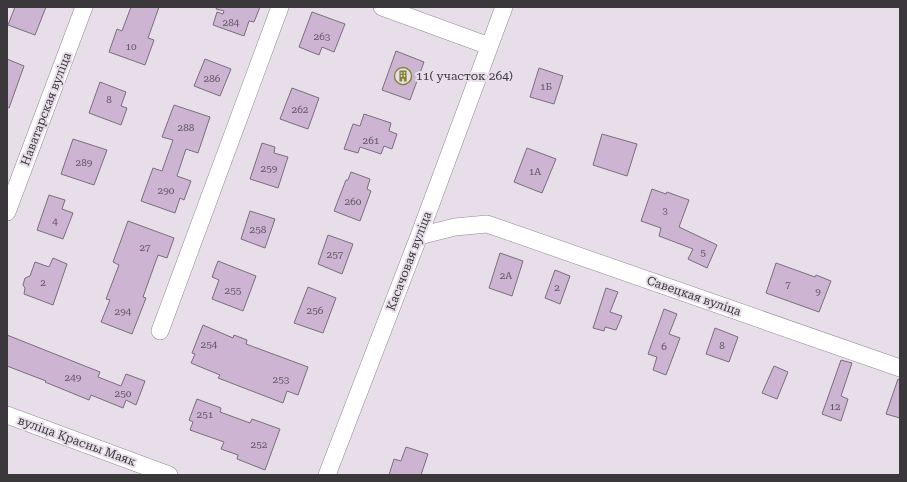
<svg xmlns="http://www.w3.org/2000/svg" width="907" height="482" font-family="'Roboto Serif',serif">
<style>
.building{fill:#cdb4d3;stroke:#786f7a}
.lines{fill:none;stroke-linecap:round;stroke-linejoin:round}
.street-casing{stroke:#928994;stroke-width:18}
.street{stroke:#fff;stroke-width:17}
.labels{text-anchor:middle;stroke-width:4;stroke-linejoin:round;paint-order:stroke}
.number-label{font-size:10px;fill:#605762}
.poi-label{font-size:12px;fill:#3b383c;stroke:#e7dee9;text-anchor:start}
.street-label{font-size:12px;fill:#3b383c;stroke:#e7dee9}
</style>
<rect width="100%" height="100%" fill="#e7dee9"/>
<path class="building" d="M15,7H46L35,35L8,25Z
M131,7H159L148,38L154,40L145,65L109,52L117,29L122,31Z
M217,7H260L254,22L249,21L244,36L213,25L217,12L223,14L224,11L216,9Z
M312,12L345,24L334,52L322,47L319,55L299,47Z
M396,51L424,62L410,100L382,90Z
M7,59L24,66L9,108L7,107Z
M205,59L231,69L220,96L194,86Z
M539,68L563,76L554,104L530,97Z
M100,82L126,92L121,106L127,108L121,125L89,113Z
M292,88L319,98L308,129L280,119Z
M174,105L210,117L198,153L186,149L177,176L191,181L184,200L180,198L175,213L141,201L153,168L162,171L173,140L162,137Z
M364,114L391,123L389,131L397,134L392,149L384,146L381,154L360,147L358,153L344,149L353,124L360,126Z
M602,134L637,144L627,176L593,165Z
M73,139L107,150L94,185L61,174Z
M262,143L275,147L274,153L288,157L278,188L250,179Z
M527,148L556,159L542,193L514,182Z
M351,172L370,179L367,189L371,191L360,221L334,211L346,180H348Z
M652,189L666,194L667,192L689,200L679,227L717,245L707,268L688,259L693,249L659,236L661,228L641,221Z
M49,195L65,200L62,209L73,213L63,239L37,230Z
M250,211L275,219L265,248L241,239Z
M128,221L174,238L167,258L158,255L143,297L146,298L132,334L101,322L110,300L106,299L119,265L113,262Z
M328,235L353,244L342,274L318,264Z
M500,253L523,261L512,296L489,288Z
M53,258L67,264L53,305L24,294L25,288L23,285L25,278L30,276L35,262L49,267Z
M218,261L256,276L243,311L212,299L219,280L212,277Z
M776,263L815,277L816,275L831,281L819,312L766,293Z
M555,270L570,276L560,304L545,298Z
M308,287L336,298L323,333L294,323Z
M606,288L618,292L610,312L622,316L616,330L605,327L604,331L593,328Z
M664,309L677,314L669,334L680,338L666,375L653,370L657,357L648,354Z
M203,325L233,338L234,335L247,340L246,344L308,367L298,395L287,391L283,403L218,378L220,375L191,363L195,354L192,353Z
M715,328L738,337L729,362L706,354Z
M7,335L100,372L98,377L121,386L126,374L145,381L136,405L126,400L123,408L91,395L89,400L45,382L46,381L7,366Z
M841,360L852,363L841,396L848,399L841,421L822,414Z
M774,366L788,372L777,399L762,393Z
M898,379L900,380V418L886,414Z
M197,399L221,408L220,412L250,423L252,419L280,429L265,470L237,459L238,455L221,449L224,442L190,430L193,422L189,420Z
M406,447L428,454L421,475H389L394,459L401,461Z"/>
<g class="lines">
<g class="street-casing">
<path id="street" d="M382,7L489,46
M7,212L84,7
M419,236L455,227L487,224L900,368
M160,331L280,7
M7,415L169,475
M327,475L419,236L504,7"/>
</g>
<use href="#street" class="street"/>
</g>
<defs>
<g id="building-ring" transform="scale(0.9)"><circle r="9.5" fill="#e7dee9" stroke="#82842e" stroke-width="1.5"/><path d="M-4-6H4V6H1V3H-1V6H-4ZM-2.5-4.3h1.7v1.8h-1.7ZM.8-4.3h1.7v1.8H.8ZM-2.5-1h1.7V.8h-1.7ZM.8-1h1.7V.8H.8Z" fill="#82842e"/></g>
</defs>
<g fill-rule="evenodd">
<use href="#building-ring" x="403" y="76"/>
</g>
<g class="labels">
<g class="number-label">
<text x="231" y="26">284</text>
<text x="322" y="40">263</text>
<text x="131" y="50">10</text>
<text x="212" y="82">286</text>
<text x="546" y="90">1Б</text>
<text x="109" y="103">8</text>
<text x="300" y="113">262</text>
<text x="186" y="131">288</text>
<text x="371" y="144">261</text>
<text x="84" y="166">289</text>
<text x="269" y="172">259</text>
<text x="535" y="175">1А</text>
<text x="166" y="194">290</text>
<text x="353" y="205">260</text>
<text x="665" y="214">3</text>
<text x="55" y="225">4</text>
<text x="258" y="233">258</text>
<text x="145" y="251">27</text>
<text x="703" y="256">5</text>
<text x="335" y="258">257</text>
<text x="506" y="279">2А</text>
<text x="43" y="286">2</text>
<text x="788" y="288">7</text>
<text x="557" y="291">2</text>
<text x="233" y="294">255</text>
<text x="818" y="295">9</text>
<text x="315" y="314">256</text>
<text x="123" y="315">294</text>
<text x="209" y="348">254</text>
<text x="722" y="349">8</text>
<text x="664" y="350">6</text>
<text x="73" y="381">249</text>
<text x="281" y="383">253</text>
<text x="123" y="397">250</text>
<text x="835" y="410">12</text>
<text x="205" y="418">251</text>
<text x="259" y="448">252</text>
</g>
<g class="poi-label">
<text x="416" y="80">11( участок 264)</text>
</g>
<g class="street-label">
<text transform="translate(46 109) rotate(-69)" y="4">Наватарская вуліца</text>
<text transform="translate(409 261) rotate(-69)" y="4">Касачовая вуліца</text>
<text transform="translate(694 296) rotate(19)" y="4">Савецкая вуліца</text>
<text transform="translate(77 441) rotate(20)" y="4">вуліца Красны Маяк</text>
</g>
</g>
<rect width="907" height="482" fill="none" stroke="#3b383c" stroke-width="16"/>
</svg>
